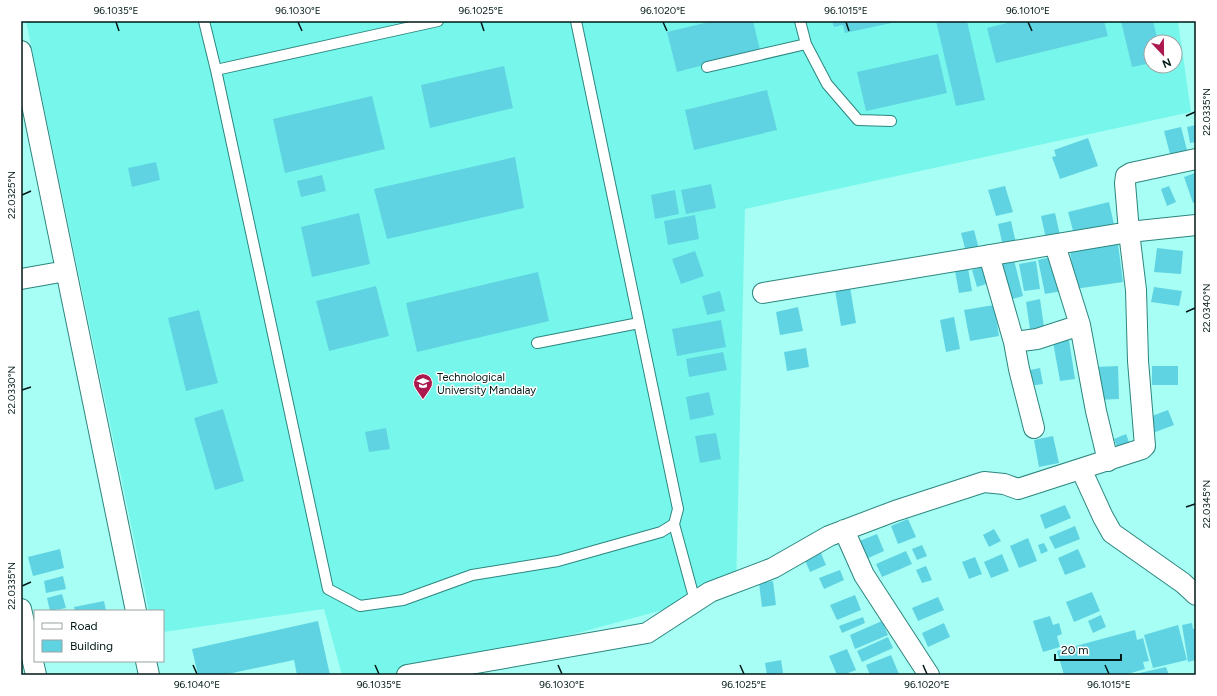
<svg xmlns="http://www.w3.org/2000/svg" width="1217" height="696" font-family="Figtree,sans-serif">
<style>
.built{fill:#77f7eb;fill-rule:evenodd}
.building{fill:#60d3e2}
.lines{fill:none;stroke-linecap:round;stroke-linejoin:round}
.service-casing{stroke:#2c867f;stroke-width:12}
.minor-casing{stroke:#2c867f;stroke-width:22}
.service{stroke:#fff;stroke-width:10}
.minor{stroke:#fff;stroke-width:20}
.ticks{fill:none;stroke:#011816;stroke-width:1.5}
.labels{text-anchor:middle;stroke-width:3;stroke-linejoin:round;paint-order:stroke}
.poi-label{font-size:11px;fill:#011816;stroke:#fff;text-anchor:start}
.neatline{fill:none;stroke:#011816;stroke-width:1.5}
.ticks-label{font-size:10px;text-anchor:middle;fill:#011816}
</style>
<rect width="100%" height="100%" fill="#a7fef4"/>
<path class="built" d="M26,21H1178L1191,112L745,209L736,590L424,675H342L324,609L163,632V611H149ZM1151,42H1175V66H1151Z"/>
<path class="building" d="M713,21H753L760,50L677,72L667,32Z
M832,21H896V22L845,33L843,25L834,27Z
M936,21H967L985,100L956,106Z
M1015,21H1104L1108,36L996,63L987,28Z
M1121,21H1153L1158,42H1151V63L1132,67Z
M938,54L947,93L866,111L857,72Z
M504,66L513,108L430,128L421,85Z
M767,90L777,130L694,150L685,110Z
M372,96L385,149L285,173L273,119Z
M1196,125V142L1190,143L1187,127Z
M1181,127L1187,150L1170,154L1164,131Z
M1088,138L1098,166L1060,179L1052,157L1056,156L1054,150Z
M515,157L524,208L387,239L374,189Z
M156,162L160,180L132,187L128,168Z
M1195,173L1196,176V202L1193,203L1184,177Z
M322,175L326,191L301,197L297,181Z
M711,184L716,208L686,214L681,190Z
M1005,186L1013,212L996,216L988,190Z
M1169,186L1176,202L1167,206L1161,189Z
M675,190L679,214L655,219L651,195Z
M1109,202L1115,229L1075,238L1068,212Z
M359,213L370,264L312,277L301,227Z
M1055,213L1061,240L1047,243L1041,216Z
M695,215L699,239L668,245L664,221Z
M1011,221L1017,248L1004,251L998,224Z
M974,230L980,253L967,256L961,233Z
M1118,244L1123,282L1075,289L1070,251Z
M1157,248L1183,251L1181,274L1154,272Z
M695,251L704,276L681,284L672,259Z
M1055,256L1062,291L1045,294L1038,260Z
M1014,260L1023,296L1005,301L996,264Z
M1036,261L1040,289L1024,291L1019,264Z
M985,266L989,283L977,287L972,270Z
M968,268L972,291L959,293L955,271Z
M538,272L549,321L417,352L406,303Z
M376,286L389,336L329,351L316,301Z
M850,287L856,323L841,326L835,290Z
M1154,287L1182,291L1179,306L1151,302Z
M720,291L725,311L707,315L702,296Z
M1040,299L1045,334L1031,336L1026,302Z
M994,305L999,336L970,341L964,310Z
M798,307L803,331L780,335L776,312Z
M199,310L218,383L186,391L168,318Z
M954,317L960,349L946,352L940,320Z
M721,320L726,347L677,356L672,329Z
M1069,340L1075,379L1060,381L1053,342Z
M806,348L809,367L787,371L784,352Z
M723,352L727,370L689,377L686,359Z
M1118,366L1119,399L1097,400L1096,367Z
M1152,366H1178V385H1152Z
M1040,368L1043,384L1028,386L1025,371Z
M709,392L714,415L690,420L686,397Z
M223,409L244,481L215,490L194,418Z
M1168,410L1174,425L1150,434L1144,419Z
M386,428L390,449L369,452L365,432Z
M716,433L721,459L700,463L695,436Z
M1126,434L1132,450L1120,454L1114,439Z
M1053,436L1059,463L1039,467L1034,440Z
M1065,505L1071,518L1045,529L1040,515Z
M908,519L916,537L898,544L891,526Z
M1075,526L1080,539L1055,549L1049,537Z
M994,529L1001,541L989,547L983,535Z
M877,534L884,551L864,560L857,542Z
M1028,538L1037,561L1019,568L1010,546Z
M1044,543L1048,551L1041,554L1038,545Z
M922,545L927,556L917,560L912,549Z
M60,549L64,568L33,576L28,557Z
M1078,549L1086,567L1065,575L1058,558Z
M820,551L826,565L810,572L804,558Z
M906,551L912,564L882,577L876,564Z
M1002,554L1009,571L991,578L984,562Z
M975,557L982,574L969,579L962,562Z
M926,566L932,580L922,583L916,570Z
M840,570L844,580L824,589L819,578Z
M63,576L66,589L46,593L44,581Z
M773,581L776,605L762,607L759,583Z
M1092,592L1100,611L1074,622L1066,602Z
M62,594L66,608L50,611L47,598Z
M855,595L861,610L837,620L830,605Z
M938,597L944,610L918,621L912,608Z
M104,601L106,611H75L74,607Z
M1101,615L1106,627L1093,633L1088,621Z
M1050,616L1053,625L1059,623L1062,634L1057,636L1060,647L1043,652L1033,621Z
M863,617L865,623L842,633L839,626Z
M318,621L330,675H297L294,660L223,675H198L192,649Z
M882,621L888,635L855,649L850,635Z
M944,623L950,637L928,647L922,633Z
M1192,623L1193,629H1196V660L1188,662L1182,625Z
M1178,625L1187,660L1153,668L1144,635Z
M1135,630L1137,640L1143,638L1149,661L1143,662L1145,669L1124,675H1064L1057,651Z
M888,637L893,648L862,662L857,651Z
M847,649L856,670L843,675H837L829,656Z
M891,655L899,674L896,675H870L866,665Z
M781,660L783,673L767,675L765,663Z
M1166,667L1169,675H1135V674Z"/>
<g class="lines">
<g class="service-casing">
<path id="service" d="M204,21L216,70L328,589L360,606L403,600L472,575L558,561L661,532L674,524L678,509L576,21
M800,21L806,44L827,84L858,120L891,121
M707,67L806,44
M216,70L438,21
M537,343L639,323
M674,524L695,601"/>
</g>
<g class="minor-casing">
<path id="minor" d="M21,51L136,611
M1055,245L1080,325L1096,411L1108,461
M989,255L1014,342L1019,369L1034,428
M21,279L66,271
M763,293L1129,232L1196,225
M1014,342L1037,339L1080,325
M1081,469L1103,517L1112,533L1183,583L1196,595
M844,530L864,575L929,675
M21,609L36,675
M146,661L149,675
M407,675L647,633L710,592L773,568L829,536L895,511L984,482L1004,484L1018,489L1142,449L1145,446L1138,361L1136,290L1129,232L1125,183L1126,176L1131,173L1196,159"/>
</g>
<use href="#service" class="service"/>
<use href="#minor" class="minor"/>
</g>
<path class="ticks" d="M116,22L119,31M298,22L302,31M481,22L484,31M663,22L667,31M846,22L849,31M1028,22L1032,31M1186,116L1195,112M22,195L31,191M1186,312L1195,308M22,390L31,387M1186,507L1195,504M22,586L31,582M193,665L197,674M375,665L379,674M558,665L562,674M740,665L744,674M923,665L927,674M1105,665L1109,674"/>
<defs>
<g id="university-pin" transform="scale(1)"><path d="M0 17L-7.5 6A9.5 9.5 0 1 1 7.5 6Z" fill="#ab194e" stroke="#fff"/><path d="M0-5L7-2L0 1L-7-2ZM-4 1L0 2.5L4 1V4Q0 6-4 4Z" fill="#fff"/></g>
</defs>
<g fill-rule="evenodd">
<use href="#university-pin" x="423" y="383"/>
</g>
<g class="labels">
<g class="poi-label">
<text x="437" y="381">Technological<tspan x="437" dy="13">University Mandalay</tspan></text>
</g>
</g>
<rect width="1217" height="696" fill="none" stroke="#ffffff" stroke-width="44"/>
<rect x="34" y="610" width="130" height="52" fill="#ffffff" stroke="#99a3a2"/>
<rect x="42" y="623" width="20" height="6" fill="#ffffff" stroke="#99a3a2"/>
<text x="70" y="630" font-size="12" fill="#011816">Road</text>
<rect x="42" y="640" width="20" height="12" fill="#60d3e2" stroke="#99a3a2"/>
<text x="70" y="650" font-size="12" fill="#011816">Building</text>
<g transform="translate(1163 54) rotate(158)"><circle r="19" fill="#ffffff" stroke="#99a3a2"/>
<path d="M0-3L7 15L0 10L-7 15Z" fill="#ab194e"/>
<text y="-6" font-size="11" font-weight="bold" text-anchor="middle" fill="#011816">N</text>
</g>
<path d="M1055 654v6h66v-6" fill="none" stroke="#011816" stroke-width="2"/>
<text x="1061" y="654" font-size="12" fill="#011816" stroke="#ffffff" stroke-width="3" paint-order="stroke">20 m</text>
<rect x="22" y="22" width="1173" height="652" class="neatline"/>
<g class="ticks-label">
<text x="116" y="14">96.1035°E</text>
<text x="298" y="14">96.1030°E</text>
<text x="481" y="14">96.1025°E</text>
<text x="663" y="14">96.1020°E</text>
<text x="846" y="14">96.1015°E</text>
<text x="1028" y="14">96.1010°E</text>
<text transform="translate(1206 112) rotate(-90)" y="4">22.0335°N</text>
<text transform="translate(11 195) rotate(-90)" y="4">22.0325°N</text>
<text transform="translate(1206 308) rotate(-90)" y="4">22.0340°N</text>
<text transform="translate(11 390) rotate(-90)" y="4">22.0330°N</text>
<text transform="translate(1206 504) rotate(-90)" y="4">22.0345°N</text>
<text transform="translate(11 586) rotate(-90)" y="4">22.0335°N</text>
<text x="197" y="688">96.1040°E</text>
<text x="379" y="688">96.1035°E</text>
<text x="562" y="688">96.1030°E</text>
<text x="744" y="688">96.1025°E</text>
<text x="927" y="688">96.1020°E</text>
<text x="1109" y="688">96.1015°E</text>
</g>
</svg>
